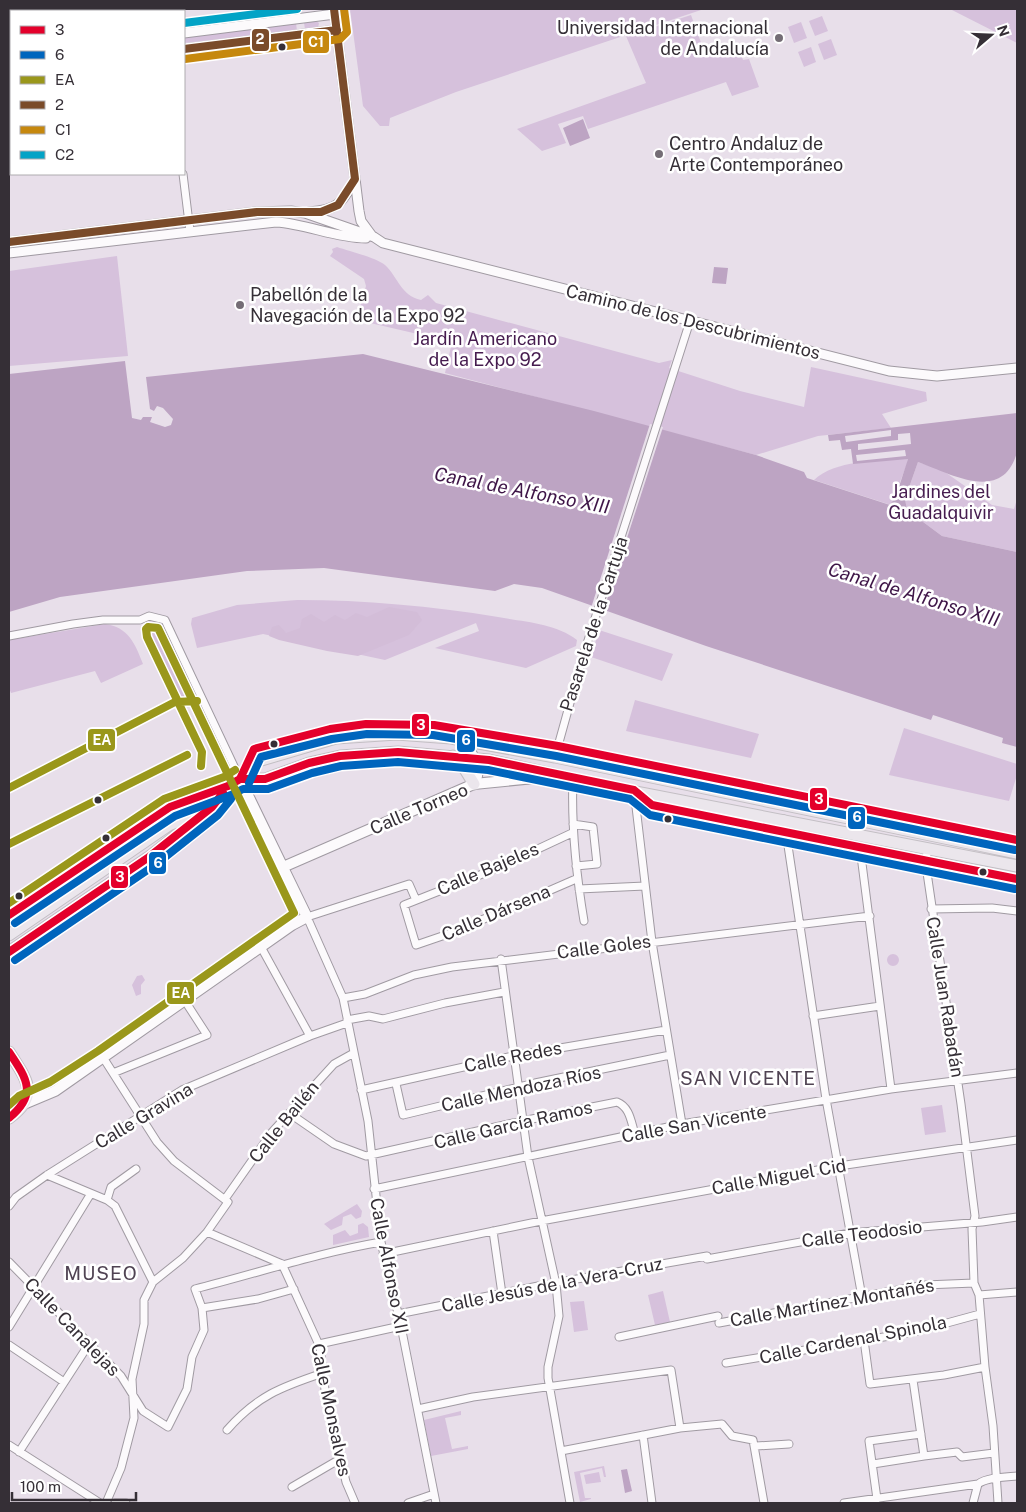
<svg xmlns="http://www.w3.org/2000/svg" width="1026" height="1512" font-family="'Public Sans',sans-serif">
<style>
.green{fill:#d6c1dc}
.forest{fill:#d3bdd8}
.water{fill:#bda4c3;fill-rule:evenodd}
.pier{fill:#e8dfea}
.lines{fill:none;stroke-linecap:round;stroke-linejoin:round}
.minor-casing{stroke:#a09aa2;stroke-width:9}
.tertiary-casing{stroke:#a09aa2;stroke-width:11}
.secondary-casing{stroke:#a09aa2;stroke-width:12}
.primary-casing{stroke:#c3bfc4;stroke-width:13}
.minor{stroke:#fcfafc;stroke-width:7}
.tertiary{stroke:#fcfafc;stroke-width:9}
.secondary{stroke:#fcfafc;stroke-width:10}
.primary{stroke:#ebe6ec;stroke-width:11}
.bus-1-casing{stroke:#fff;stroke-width:11}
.bus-2-casing{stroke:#fff;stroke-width:11}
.bus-3-casing{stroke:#fff;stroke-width:11}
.bus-4-casing{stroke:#fff;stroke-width:11}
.bus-5-casing{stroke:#fff;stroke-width:11}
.bus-6-casing{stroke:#fff;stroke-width:11}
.bus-1{stroke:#e4002b;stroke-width:8}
.bus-2{stroke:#0065bd;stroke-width:8}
.bus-3{stroke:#9a971b;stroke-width:8}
.bus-4{stroke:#7a4b2a;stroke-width:8}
.bus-5{stroke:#c6880e;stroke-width:8}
.bus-6{stroke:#03a3c6;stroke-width:8}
.poi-dot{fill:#746d75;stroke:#fff;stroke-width:2}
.bus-dot{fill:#352f36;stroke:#fff;stroke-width:2}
.labels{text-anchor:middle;stroke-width:5;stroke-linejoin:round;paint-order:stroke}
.poi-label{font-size:18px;fill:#352f36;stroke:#fff;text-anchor:start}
.street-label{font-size:18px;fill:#352f36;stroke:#fff}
.park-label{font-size:18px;fill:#461c4f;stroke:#fff}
.water-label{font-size:19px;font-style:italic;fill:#3e1547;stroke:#fff}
.neighbourhood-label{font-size:19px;letter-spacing:1px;fill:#504353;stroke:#fff}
.line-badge{stroke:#fff;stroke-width:2}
.badge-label{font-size:14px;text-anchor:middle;font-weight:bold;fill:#fff}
</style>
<rect width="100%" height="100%" fill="#e8dfea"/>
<path class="green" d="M350,9H704L456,92L390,118L389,126H380L363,106Z
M950,9H1017V43Z
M691,15L704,51L721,44L726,50L738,46L743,60L749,59L759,87L732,96L726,82L588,129L583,116L558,124L566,143L542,151L517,129L646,83L626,36Z
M822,16L828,31L815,36L809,21Z
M316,21L319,23L318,28L305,30L304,22Z
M801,22L807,38L794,43L788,27Z
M296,23L297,31L184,43L186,36Z
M831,39L837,55L824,60L818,44Z
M811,47L816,62L804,67L798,52Z
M337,247C349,251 377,258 385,265C398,277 401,296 421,300L428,295L436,303L659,363L672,360L669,368L740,391L804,407L811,367L926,392L927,401L882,414L891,428L818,436L756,455L445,373L452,342L366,322L357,318L366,286L364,279L330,256L333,252L332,249Z
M117,256L128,356L9,366V271Z
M905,458L908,459L907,464L891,505L814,480C835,460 877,461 905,458Z
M918,462L942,470L992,505L1014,509L1017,499V552L942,536L907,510L905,499Z
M297,600C365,600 431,606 498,617C524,622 555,623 577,640L576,646L526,668L435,648L479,631L476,623L385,660L263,634L197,648L191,624L192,618L237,605Z
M152,620L162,625L200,702L198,704L180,707L174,704L141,632L143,625Z
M105,624C128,627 135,643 143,664L101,683L95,671L11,693L9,688V640Z
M599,630L673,654L662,681L591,657Z
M635,700L759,734L751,758L626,731Z
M904,728L1017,764V775L1009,801L889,775Z
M887 960a6 6 0 1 1 12 0a6 6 0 1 1-12 0Z
M142,975L145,980L141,985V994L136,996L132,985L137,976Z
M942,1105L946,1132L925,1135L921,1108Z
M357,1204L362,1211L361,1217L356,1219L351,1214L343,1217L342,1225L331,1230L324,1224Z
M363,1223L368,1227L369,1237L333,1245V1235L345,1230L350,1236L358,1233V1225Z
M663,1291L670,1322L655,1325L648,1295Z
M584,1301L588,1330L574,1332L570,1302Z
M461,1411V1415L445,1418L452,1449L468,1446V1449L431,1456L424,1420Z
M604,1466L606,1477H604L602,1468L580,1473L585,1498H591V1499L580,1502L574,1472Z
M599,1472L601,1482L586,1484L584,1475Z"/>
<path class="forest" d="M389,607L417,612L422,620L409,635L358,656L327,651L279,640L269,636L272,627L279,625L286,633L300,628L302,619L311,614L324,622L335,615L345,620L356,613L367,617Z"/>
<path class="water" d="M583,119L590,138L570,146L563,128Z
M714,267L728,268L726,284L712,283Z
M363,354L594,411L756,455L804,472L807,478L890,505L896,496L908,459L853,464L851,449L842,450L840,440L829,441L828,435L1017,413C1017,425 1020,441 1017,452C1003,505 949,473 918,462L905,499L907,510L942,536L1017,552V747L1002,743L1003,738L933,715L931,720L706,646L542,588L514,584L495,591L324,568L247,571L60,597L9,612V374L125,361L132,418L141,420L143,417H152L150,422L165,427L171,425L173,419L163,408L157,406L154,411L150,409L146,377ZM891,430V436L846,442L845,436ZM910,433L911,444L858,450V444L898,440V434ZM905,450L906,456L857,461L856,455Z
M627,1469L632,1491L625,1493L621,1470Z"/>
<path class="pier" d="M650,424L663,427L603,612L591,608Z"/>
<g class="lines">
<g class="minor-casing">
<path id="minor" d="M163,9V11
M183,174L190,231
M9,636L73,624L103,620H140L149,616L165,620L240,779
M558,746L583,656L690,321
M573,778C571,827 576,873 584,921
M634,790L652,942L682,1124
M784,819L826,1099L862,1297
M573,824L593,827L597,864L576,866
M572,833L495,869L404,905L416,945L454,932L576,879
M860,848L891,1089
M929,849L925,859L961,1104L975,1216L972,1229L974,1283L979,1295L985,1367L993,1426L998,1503
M579,889L645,886
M416,900L409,884L307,917L343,998L368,1121L381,1242L401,1326L436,1503
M931,909L992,908L1017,911
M261,947L310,1036
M501,959L528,1157L556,1284L559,1316L548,1367V1378L570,1503
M343,998L365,994L414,975L452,967L870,916
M813,1016L880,1006
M347,1020L369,1016L383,1019L445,1003L504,992
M104,1059L157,1142L174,1161L228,1202L207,1232L183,1258L153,1282L144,1300V1324L132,1379L134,1418L121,1468L106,1503
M113,1073L207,1035L185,1001
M396,1084L403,1115L535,1083L670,1055
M361,1090L513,1056L666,1030
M289,1113L334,1144L366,1156L522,1121L617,1102C630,1107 631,1122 635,1134
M47,1175L107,1200L115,1206L153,1282
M374,1189L682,1124L891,1089L1017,1073
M225,1199L272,1132L334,1064L352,1054
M107,1200L111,1187L136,1169
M9,1206L16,1197L47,1175L182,1090L310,1036L347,1023
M493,1231L502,1294
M207,1232L282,1264
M383,1254L541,1221L839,1166L1017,1140
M707,1259L850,1233L982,1222L1017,1217
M9,1262L121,1376L143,1411L168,1427L187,1389L192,1357L204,1330L202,1308L195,1289C258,1273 317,1253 381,1242
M282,1264L320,1347L325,1390L346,1482L355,1503
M979,1295L1017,1292
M202,1308L258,1299L294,1289
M398,1314L543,1285L707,1256
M719,1323L925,1285L974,1283
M9,1327L90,1195
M619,1337L718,1316
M864,1340L870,1384L944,1375L985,1367
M319,1344L401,1326
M9,1345L64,1382
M726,1363L914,1332L980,1314
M913,1380L924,1456L957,1452L962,1457L994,1453
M418,1409L473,1397L671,1370L680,1428
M227,1430C257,1396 281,1387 323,1373
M643,1435L652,1503
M9,1445L100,1503
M756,1446L789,1444
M561,1451L680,1428L722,1424L732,1436L753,1440L764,1503
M19,1452L89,1344
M873,1464L924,1456
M292,1487L340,1459
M877,1499L869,1441L921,1434
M115,1503H126
M408,1503L434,1494
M844,1503L978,1484C987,1477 1006,1477 1017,1476
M973,1503L978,1484"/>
</g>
<g class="tertiary-casing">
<path id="tertiary" d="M334,9L359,211L361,221L372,236
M184,33L335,14
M184,49L337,30
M9,54H11
M9,70H11
M309,212C337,210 342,204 355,179
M9,242L256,212L291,211L305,213L374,237L383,243L889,371L937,376L1017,368
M9,253L276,222C307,224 336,238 366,238
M461,740C472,749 484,771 474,784"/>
</g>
<g class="secondary-casing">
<path id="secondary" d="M283,867L474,784L554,776
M24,1104L55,1091L292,925L307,917L240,779"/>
</g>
<g class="primary-casing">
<path id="primary" d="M453,756L463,766L474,784
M240,779H265L309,763L340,756L398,752L489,760L620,789L1017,866
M9,915L170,807L228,786L240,779L258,761L336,738L397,734L451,738L555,757L1017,853
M9,935L169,825L199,813
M9,952L149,857L212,807L228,786
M9,1052C26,1079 41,1095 9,1118"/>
</g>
<use href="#minor" class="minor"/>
<use href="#tertiary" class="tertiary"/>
<use href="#secondary" class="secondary"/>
<use href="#primary" class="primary"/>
<g class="bus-1-casing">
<path id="bus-1" d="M240,779L254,749L330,729L366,724L434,725L558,746L1017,840
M9,915L170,807L228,786L240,779H265L309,763L340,756L398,752L489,760L634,790L652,805L1017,879
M9,952L149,857L212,807L223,793
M9,1052C27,1079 38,1094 9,1118"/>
</g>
<g class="bus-2-casing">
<path id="bus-2" d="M249,783L261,757L332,739L367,734L433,735L556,756L1015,850
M15,923L175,816L231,795L243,789H268L312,773L341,766L398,762L488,770L630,799L650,815L1015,889
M15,960L155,865L218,815L231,799"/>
</g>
<g class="bus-3-casing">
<path id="bus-3" d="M9,788L175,702L197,701
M9,844L187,755
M9,903L164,799L224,777L235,770
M9,1105L19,1096L50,1082L98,1051L294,913L158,628L148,627L146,629L147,637L202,752L201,766"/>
</g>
<g class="bus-4-casing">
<path id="bus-4" d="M184,49L337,30
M9,242L257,212H321L338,205L355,179L334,9"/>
</g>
<g class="bus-5-casing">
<path id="bus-5" d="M185,59L340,39L347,32L344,9"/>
</g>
<g class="bus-6-casing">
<path id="bus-6" d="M184,23L297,9"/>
</g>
<use href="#bus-1" class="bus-1"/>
<use href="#bus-2" class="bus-2"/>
<use href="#bus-3" class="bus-3"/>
<use href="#bus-4" class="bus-4"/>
<use href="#bus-5" class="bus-5"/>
<use href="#bus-6" class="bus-6"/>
</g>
<g class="poi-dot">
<circle cx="779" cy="38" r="5"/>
<circle cx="659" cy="154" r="5"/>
<circle cx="240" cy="305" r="5"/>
</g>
<g class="bus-dot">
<circle cx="282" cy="47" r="4.5"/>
<circle cx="274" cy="744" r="4.5"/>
<circle cx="98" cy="800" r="4.5"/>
<circle cx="668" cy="819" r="4.5"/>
<circle cx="106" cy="838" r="4.5"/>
<circle cx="983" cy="872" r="4.5"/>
<circle cx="19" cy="896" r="4.5"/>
</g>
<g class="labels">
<g class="poi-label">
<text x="769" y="34" text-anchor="end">Universidad Internacional<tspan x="769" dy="21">de Andalucía</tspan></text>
<text x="669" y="150">Centro Andaluz de<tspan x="669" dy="21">Arte Contemporáneo</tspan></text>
<text x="250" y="301">Pabellón de la<tspan x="250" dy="21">Navegación de la Expo 92</tspan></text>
</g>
<g class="street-label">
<text transform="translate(693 322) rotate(14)" y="6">Camino de los Descubrimientos</text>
<text transform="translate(594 624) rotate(-72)" y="6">Pasarela de la Cartuja</text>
<text transform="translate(419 809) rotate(-23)" y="6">Calle Torneo</text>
<text transform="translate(488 869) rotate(-23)" y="6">Calle Bajeles</text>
<text transform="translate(496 913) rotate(-23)" y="6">Calle Dársena</text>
<text transform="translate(604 947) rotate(-7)" y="6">Calle Goles</text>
<text transform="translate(945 997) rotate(81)" y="6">Calle Juan Rabadán</text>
<text transform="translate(513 1057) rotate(-11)" y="6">Calle Redes</text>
<text transform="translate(521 1089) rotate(-12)" y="6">Calle Mendoza Ríos</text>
<text transform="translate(144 1116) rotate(-31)" y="6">Calle Gravina</text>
<text transform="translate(284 1122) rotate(-51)" y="6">Calle Bailén</text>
<text transform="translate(694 1124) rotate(-10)" y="6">Calle San Vicente</text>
<text transform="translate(513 1125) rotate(-13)" y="6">Calle García Ramos</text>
<text transform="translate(779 1177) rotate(-10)" y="6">Calle Miguel Cid</text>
<text transform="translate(862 1234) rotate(-7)" y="6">Calle Teodosio</text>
<text transform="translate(389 1266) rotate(79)" y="6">Calle Alfonso XII</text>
<text transform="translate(552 1285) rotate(-11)" y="6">Calle Jesús de la Vera-Cruz</text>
<text transform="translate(832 1303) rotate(-10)" y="6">Calle Martínez Montañés</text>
<text transform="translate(72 1327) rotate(46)" y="6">Calle Canalejas</text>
<text transform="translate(853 1340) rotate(-11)" y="6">Calle Cardenal Spinola</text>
<text transform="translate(331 1410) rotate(78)" y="6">Calle Monsalves</text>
</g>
<g class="park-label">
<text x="485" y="345">Jardín Americano<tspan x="485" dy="21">de la Expo 92</tspan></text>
<text x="941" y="498">Jardines del<tspan x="941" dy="21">Guadalquivir</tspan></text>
</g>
<g class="water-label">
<text transform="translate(522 490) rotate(11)" y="7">Canal de Alfonso XIII</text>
<text transform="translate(914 594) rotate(17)" y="7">Canal de Alfonso XIII</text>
</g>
<g class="neighbourhood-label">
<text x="748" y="1085">SAN VICENTE</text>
<text x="101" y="1280">MUSEO</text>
</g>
</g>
<g class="line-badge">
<rect x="251" y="28" width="19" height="24" rx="5" fill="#7a4b2a"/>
<rect x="302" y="30" width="28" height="24" rx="5" fill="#c6880e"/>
<rect x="411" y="713" width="19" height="24" rx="5" fill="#e4002b"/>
<rect x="87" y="728" width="29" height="24" rx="5" fill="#9a971b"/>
<rect x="456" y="729" width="20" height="24" rx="5" fill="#0065bd"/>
<rect x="809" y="787" width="19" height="24" rx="5" fill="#e4002b"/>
<rect x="847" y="806" width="19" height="24" rx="5" fill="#0065bd"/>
<rect x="148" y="851" width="19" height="24" rx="5" fill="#0065bd"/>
<rect x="110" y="865" width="19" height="24" rx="5" fill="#e4002b"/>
<rect x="166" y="981" width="29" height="24" rx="5" fill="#9a971b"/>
</g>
<g class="badge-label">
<text x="260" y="44">2</text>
<text x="316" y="47">C1</text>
<text x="421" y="730">3</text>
<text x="102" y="745">EA</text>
<text x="466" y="745">6</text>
<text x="819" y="804">3</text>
<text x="857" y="822">6</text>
<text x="158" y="868">6</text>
<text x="120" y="882">3</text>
<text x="181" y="998">EA</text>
</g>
<rect width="1026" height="1512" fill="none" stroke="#352f36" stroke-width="20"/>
<rect x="10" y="10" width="175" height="165" fill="#ffffff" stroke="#aeacaf"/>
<rect x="20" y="26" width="25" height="8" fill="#e4002b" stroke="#aeacaf"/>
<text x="55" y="35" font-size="15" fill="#352f36">3</text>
<rect x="20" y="51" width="25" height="8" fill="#0065bd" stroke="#aeacaf"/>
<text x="55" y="60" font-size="15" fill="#352f36">6</text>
<rect x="20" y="76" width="25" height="8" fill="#9a971b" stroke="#aeacaf"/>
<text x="55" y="85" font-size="15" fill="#352f36">EA</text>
<rect x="20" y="101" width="25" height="8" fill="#7a4b2a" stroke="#aeacaf"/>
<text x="55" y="110" font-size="15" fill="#352f36">2</text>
<rect x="20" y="126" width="25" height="8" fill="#c6880e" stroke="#aeacaf"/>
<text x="55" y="135" font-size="15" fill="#352f36">C1</text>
<rect x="20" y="151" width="25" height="8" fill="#03a3c6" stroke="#aeacaf"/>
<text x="55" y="160" font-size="15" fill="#352f36">C2</text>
<g transform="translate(991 35) rotate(71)" stroke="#ffffff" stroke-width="4" paint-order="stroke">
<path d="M0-4L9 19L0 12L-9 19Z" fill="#352f36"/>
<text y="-8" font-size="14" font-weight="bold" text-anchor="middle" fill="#352f36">N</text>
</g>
<path d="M12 1492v8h124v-8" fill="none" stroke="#352f36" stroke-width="2.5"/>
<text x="20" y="1492" font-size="15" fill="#352f36" stroke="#ffffff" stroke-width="4" paint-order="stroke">100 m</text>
</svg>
